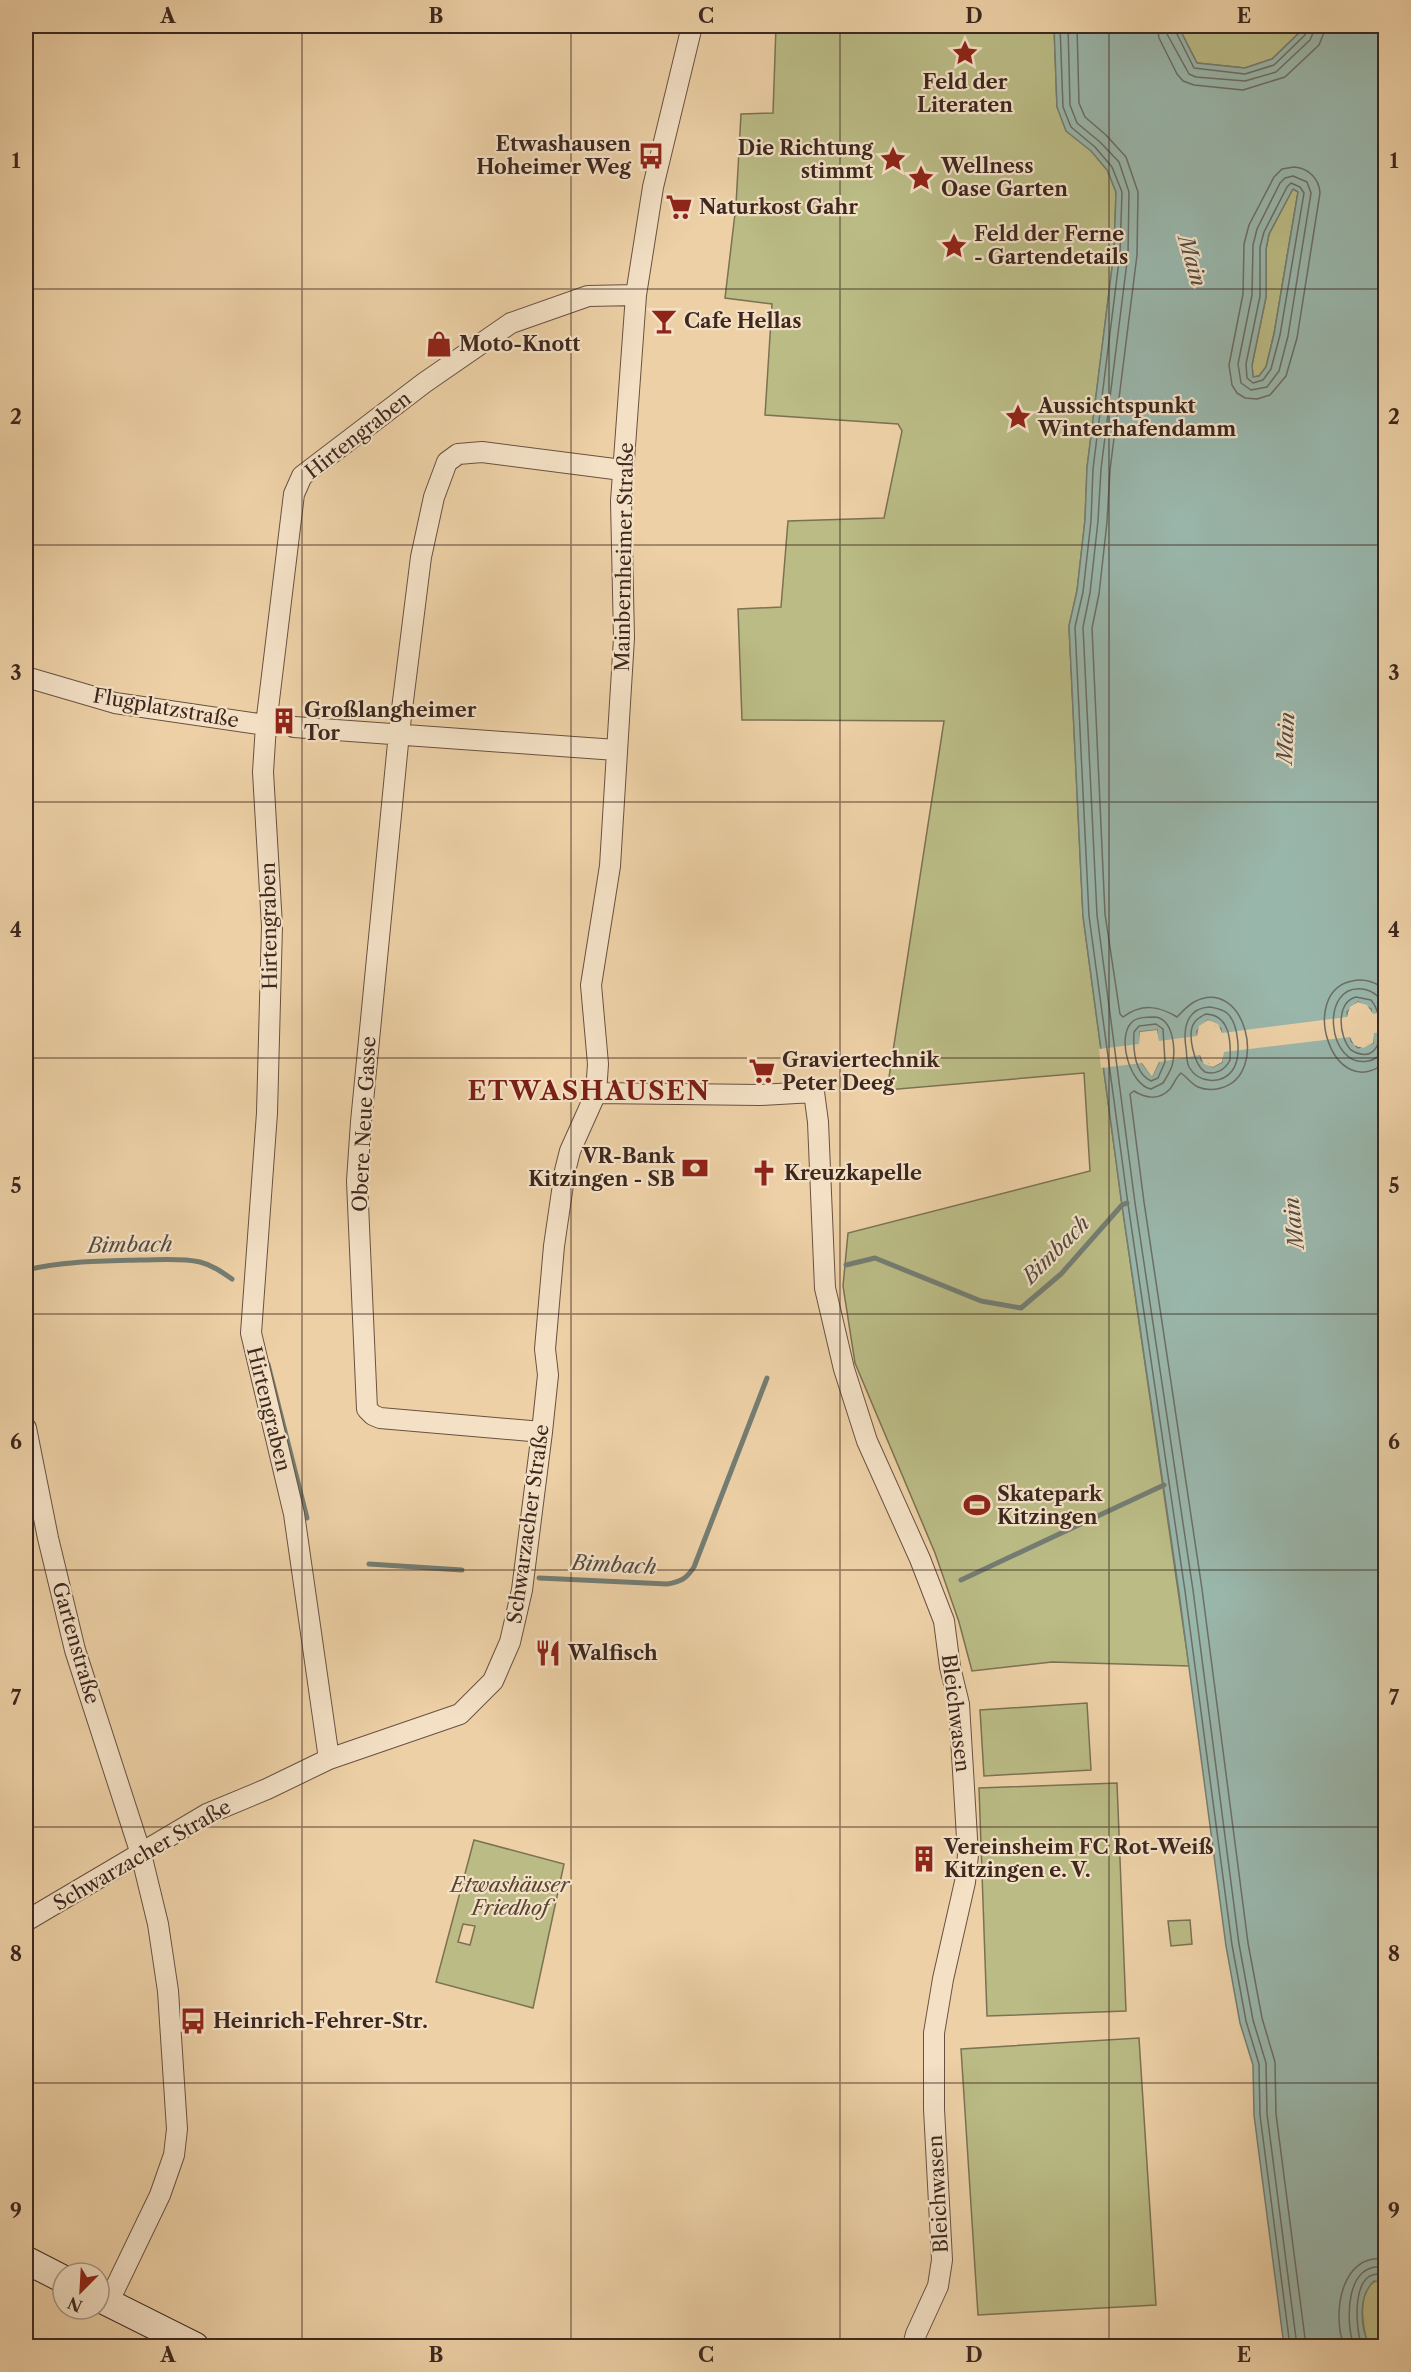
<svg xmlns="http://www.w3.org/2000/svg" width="1411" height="2372" font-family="'Libre Caslon Text',serif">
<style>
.green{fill:#babb85;stroke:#7c7152;stroke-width:1.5;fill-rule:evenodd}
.water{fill:#99b6ab;stroke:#747d73;stroke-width:1.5;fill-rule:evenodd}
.pier{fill:#edd0a6;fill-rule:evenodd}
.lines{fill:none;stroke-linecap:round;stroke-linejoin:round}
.shore{stroke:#6b6e65;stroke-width:1.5}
.stream{stroke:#747d73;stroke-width:5}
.street-casing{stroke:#695141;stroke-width:22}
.secondary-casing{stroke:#3d271f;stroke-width:29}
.street{stroke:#f3e0c5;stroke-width:20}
.secondary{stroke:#f3e0c5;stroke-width:27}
.grid{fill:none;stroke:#3d271f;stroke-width:1.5;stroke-opacity:0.55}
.labels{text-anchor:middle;stroke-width:4.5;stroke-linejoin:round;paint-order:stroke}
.poi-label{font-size:20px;font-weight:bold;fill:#3d271f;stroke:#f3e0c5;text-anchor:start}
.street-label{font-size:20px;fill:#3d271f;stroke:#f3e0c5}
.park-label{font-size:20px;font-style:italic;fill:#564533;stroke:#f3e0c5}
.water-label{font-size:21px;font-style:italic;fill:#544b42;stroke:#f3e0c5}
.district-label{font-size:26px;font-weight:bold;letter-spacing:1.5px;fill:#7a1f14;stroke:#f3e0c5}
.neatline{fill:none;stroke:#3d271f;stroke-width:2}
.grid-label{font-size:20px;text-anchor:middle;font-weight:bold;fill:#3d271f}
</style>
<rect width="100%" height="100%" fill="#edd0a6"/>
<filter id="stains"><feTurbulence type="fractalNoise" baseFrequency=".00333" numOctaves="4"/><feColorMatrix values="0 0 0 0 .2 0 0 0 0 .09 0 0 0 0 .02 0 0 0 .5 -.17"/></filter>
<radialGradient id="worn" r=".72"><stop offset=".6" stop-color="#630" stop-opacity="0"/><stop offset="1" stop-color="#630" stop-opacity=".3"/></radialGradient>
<path class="green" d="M776,26H1054L1057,107L1108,170L1116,192L1114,252L1087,468L1085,520L1077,591L1069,626L1083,916L1122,1205L1189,1666L1052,1662L972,1671L959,1622L935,1553L855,1363L843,1286L848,1233L1090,1171L1084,1073L887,1090L944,721L742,720L738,609L781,607L788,521L884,518L902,431L898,424L765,415L772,304L725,298L736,205L741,114L773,113Z
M1178,26H1303L1301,31L1272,59L1245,68L1197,63Z
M1293,188L1298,192L1274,334L1266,367L1259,376L1253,377L1252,365L1266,297V249L1269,234Z
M1087,1703L1091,1770L984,1776L980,1710Z
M1117,1783L1126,2011L987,2016L979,1788Z
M474,1840L564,1864L533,2008L436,1982ZM463,1924L475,1926L470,1945L458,1942Z
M1190,1920L1192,1944L1171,1946L1168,1921Z
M1139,2038L1156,2305L978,2315L961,2049Z
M1380,2280L1385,2283V2346H1369C1362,2331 1355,2283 1380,2280Z"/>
<path class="water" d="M1054,26H1178L1197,63L1245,68L1272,59L1301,31L1303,26H1385L1386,2283L1374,2281C1357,2297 1361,2327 1369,2346H1284L1254,2115L1253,2065L1240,2023L1226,1946L1179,1592L1122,1205L1083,916L1069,626L1077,591L1085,520L1087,468L1114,252L1116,192L1107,170L1091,151L1066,131L1057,107ZM1293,189L1298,192L1274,334L1266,367L1259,376L1253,377L1252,365L1266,297V249L1269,234ZM1358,1002L1371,1009L1373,1043L1358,1048L1351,1041L1347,1012ZM1208,1020L1221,1029L1222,1062L1213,1067L1201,1060L1197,1031ZM1157,1030L1159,1062L1152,1076L1142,1063L1140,1032Z"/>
<path class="pier" d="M1358,1002L1367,1005L1373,1014L1385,1012V1032L1374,1033L1373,1043L1363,1048L1354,1045L1350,1037L1224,1052L1222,1062L1213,1067L1204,1064L1200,1055L1159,1062L1152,1077L1142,1063L1101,1068L1099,1049L1139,1044L1140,1032L1157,1030L1159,1041L1197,1036L1199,1026L1208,1020L1218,1024L1222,1033L1347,1017L1350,1007ZM1355,1006H1363L1368,1011L1371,1038L1368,1044L1359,1045L1354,1040L1350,1012ZM1208,1023L1216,1026L1219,1034L1221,1057L1213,1064H1209L1204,1059L1201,1035L1202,1028ZM1155,1033L1156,1061L1151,1071L1145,1062L1143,1034Z"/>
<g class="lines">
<path class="shore" d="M1060,26L1063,107L1071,127L1095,147L1112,167L1122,192L1120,253L1093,469L1091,521L1083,592L1075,627L1089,916L1128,1204L1185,1591L1232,1945L1246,2021L1259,2064L1260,2115L1290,2346
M1068,26L1070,105L1077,123L1100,142L1119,162L1129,192L1128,254L1101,469L1098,521L1090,593L1083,627L1097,915L1135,1203L1193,1590L1239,1944L1253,2020L1266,2063L1267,2114L1297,2346
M1077,26L1079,103L1085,117L1106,135L1126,157L1138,192L1137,255L1110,470L1107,522L1099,594L1092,628L1105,914L1120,1014L1123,1017C1142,1003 1159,1006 1177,1017C1182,1012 1187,1006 1194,1002C1245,975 1270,1075 1221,1088C1214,1090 1205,1090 1198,1087C1191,1084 1187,1077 1181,1073C1176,1077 1174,1084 1170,1089C1159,1101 1145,1098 1134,1091L1130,1094L1144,1202L1202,1589L1248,1943L1262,2018L1275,2062L1276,2114L1306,2346
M1157,26L1159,38L1177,74L1183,81L1194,85L1243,90L1285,77L1319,45L1323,35L1325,26
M1166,26L1167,34L1189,74L1196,77L1245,81L1276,72L1310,40L1316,26
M1173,26L1194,68L1245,74L1274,65L1305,35L1308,26
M1294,167C1308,168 1319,178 1320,193L1297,338L1286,376L1270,395L1257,399L1245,398L1237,393L1232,385L1229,365L1243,294L1244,244L1249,225L1274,177L1282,169Z
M1293,176L1307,182L1311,193L1288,336L1279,371L1267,387L1251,390L1241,383L1238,364L1252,295L1253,245L1257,229L1280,183L1285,178Z
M1291,183L1300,187L1304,193L1280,335L1271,369L1263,380L1253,383L1247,378L1246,364L1260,296V247L1264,232L1287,187Z
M1386,991C1377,982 1364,978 1352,981C1297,992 1333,1106 1386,1062
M1356,997L1371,1000C1386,1017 1385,1070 1351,1050C1339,1038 1335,1002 1356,997Z
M1210,1007C1216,1008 1222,1009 1227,1013C1239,1024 1242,1058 1232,1071C1221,1085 1198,1083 1189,1067C1186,1061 1187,1054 1186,1048C1183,1029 1186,1008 1210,1007Z
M1386,1010C1382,999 1375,991 1363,989C1319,983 1327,1069 1368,1061C1376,1060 1381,1055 1386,1048
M1206,1014C1230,1015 1231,1041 1230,1060C1225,1070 1216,1075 1205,1072C1194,1065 1187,1034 1194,1023C1197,1018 1202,1016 1206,1014Z
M1155,1017C1174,1019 1176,1051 1172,1066C1170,1072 1166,1078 1163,1083L1151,1089C1130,1085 1116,1037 1132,1022C1137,1017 1147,1017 1155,1017Z
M1156,1024L1163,1029L1165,1062L1158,1078L1151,1081C1134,1073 1133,1049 1134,1032L1139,1026Z
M1344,2346C1332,2315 1340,2252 1386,2259
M1354,2346C1345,2323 1345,2258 1386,2268
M1362,2346C1355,2329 1350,2263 1386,2276"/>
<path class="stream" d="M846,1265L875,1258L981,1301L1021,1308L1061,1274L1122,1205L1127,1203
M26,1270C63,1261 101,1261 140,1260C159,1260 181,1258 200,1262C212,1265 222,1272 232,1279
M268,1364L307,1518
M369,1564L462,1570
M539,1578L667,1584C681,1582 687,1578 694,1567L767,1378
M961,1580L1164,1485"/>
<g class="street-casing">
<path id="street" d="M26,677L115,703L273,726
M294,727L616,750
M596,1093L760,1095L814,1092L818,1122L825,1288L844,1369L867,1441L920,1559L944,1621L950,1667L959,1704L968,1855L965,1882L943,1979L934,2033V2109L942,2260L938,2286L916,2334L913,2346
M26,1428L48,1538L75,1650L141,1854L158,1924L168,1991L177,2129L174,2155L160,2195L108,2303
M542,1432L380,1418L373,1415L367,1409L357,1181L361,1122L399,733L421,557L434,497L447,462L458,454L482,452L622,470
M329,1759L294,1514L251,1333L267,1113L272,926L263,772L266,725L294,494L302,476L424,383L511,323L588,296L636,295
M26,1921L207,1814L267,1789L329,1759L460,1714L493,1681L510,1642L522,1590L542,1432L548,1375L545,1349L554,1246L565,1171L570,1151L596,1093L598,1064L591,985L610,866L624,638L621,501L636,295L653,187L692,26"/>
</g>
<g class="secondary-casing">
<path id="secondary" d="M26,2260L63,2279
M99,2298L195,2346"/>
</g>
<use href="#street" class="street"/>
<use href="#secondary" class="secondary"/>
</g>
<path class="grid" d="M302,26V2346M571,26V2346M840,26V2346M1109,26V2346M26,289H1386M26,545H1386M26,802H1386M26,1058H1386M26,1314H1386M26,1570H1386M26,1827H1386M26,2083H1386"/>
<defs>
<g id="sight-bare" transform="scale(2.07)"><path d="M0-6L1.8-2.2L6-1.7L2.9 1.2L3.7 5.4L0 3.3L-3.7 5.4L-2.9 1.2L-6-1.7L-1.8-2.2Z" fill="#8f2418" stroke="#f3e0c5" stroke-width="2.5" paint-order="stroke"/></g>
<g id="bus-bare" transform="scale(2.07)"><path d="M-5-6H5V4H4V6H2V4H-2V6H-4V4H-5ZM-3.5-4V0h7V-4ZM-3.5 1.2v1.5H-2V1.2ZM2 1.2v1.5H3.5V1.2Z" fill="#8f2418" stroke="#f3e0c5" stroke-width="2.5" paint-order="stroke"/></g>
<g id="supermarket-bare" transform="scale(2.07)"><path d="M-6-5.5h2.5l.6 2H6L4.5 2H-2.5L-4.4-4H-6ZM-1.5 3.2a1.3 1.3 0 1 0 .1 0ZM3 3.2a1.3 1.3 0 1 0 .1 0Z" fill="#8f2418" stroke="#f3e0c5" stroke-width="2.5" paint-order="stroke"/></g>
<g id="bar-bare" transform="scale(2.07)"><path d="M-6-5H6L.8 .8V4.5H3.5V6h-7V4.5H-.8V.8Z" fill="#8f2418" stroke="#f3e0c5" stroke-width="2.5" paint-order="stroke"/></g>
<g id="shop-bare" transform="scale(2.07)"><path d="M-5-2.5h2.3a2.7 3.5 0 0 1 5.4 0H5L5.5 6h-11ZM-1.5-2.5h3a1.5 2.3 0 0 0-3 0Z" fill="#8f2418" stroke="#f3e0c5" stroke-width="2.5" paint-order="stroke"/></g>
<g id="building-bare" transform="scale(2.07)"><path d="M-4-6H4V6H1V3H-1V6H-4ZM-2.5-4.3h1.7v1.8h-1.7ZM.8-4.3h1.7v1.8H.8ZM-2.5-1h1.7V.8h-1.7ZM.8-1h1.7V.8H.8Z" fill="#8f2418" stroke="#f3e0c5" stroke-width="2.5" paint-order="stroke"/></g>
<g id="bank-bare" transform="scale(2.07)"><path d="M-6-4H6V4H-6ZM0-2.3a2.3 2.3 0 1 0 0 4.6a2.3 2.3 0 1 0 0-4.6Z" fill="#8f2418" stroke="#f3e0c5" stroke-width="2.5" paint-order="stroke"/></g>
<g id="church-bare" transform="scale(2.07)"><path d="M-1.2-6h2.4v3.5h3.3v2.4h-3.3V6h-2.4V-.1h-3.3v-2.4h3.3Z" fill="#8f2418" stroke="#f3e0c5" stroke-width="2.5" paint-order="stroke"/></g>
<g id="stadium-bare" transform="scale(2.07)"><path d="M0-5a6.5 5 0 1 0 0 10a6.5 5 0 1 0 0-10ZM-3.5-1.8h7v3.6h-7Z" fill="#8f2418" stroke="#f3e0c5" stroke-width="2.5" paint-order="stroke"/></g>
<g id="restaurant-bare" transform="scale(2.07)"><path d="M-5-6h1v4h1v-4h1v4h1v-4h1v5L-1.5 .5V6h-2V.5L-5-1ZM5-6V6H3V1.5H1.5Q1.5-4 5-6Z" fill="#8f2418" stroke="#f3e0c5" stroke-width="2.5" paint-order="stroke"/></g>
</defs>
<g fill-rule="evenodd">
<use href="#sight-bare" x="965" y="53"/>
<use href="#bus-bare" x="651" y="156"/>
<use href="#sight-bare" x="893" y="159"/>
<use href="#sight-bare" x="921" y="178"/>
<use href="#supermarket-bare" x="679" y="207"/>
<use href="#sight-bare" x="954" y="246"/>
<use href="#bar-bare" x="664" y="321"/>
<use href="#shop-bare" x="439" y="344"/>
<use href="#sight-bare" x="1018" y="417"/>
<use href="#building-bare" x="284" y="721"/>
<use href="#supermarket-bare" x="762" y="1071"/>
<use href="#bank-bare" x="695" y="1168"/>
<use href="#church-bare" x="764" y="1173"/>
<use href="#stadium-bare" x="977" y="1505"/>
<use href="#restaurant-bare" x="548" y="1653"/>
<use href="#building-bare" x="924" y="1859"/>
<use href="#bus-bare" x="193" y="2021"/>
</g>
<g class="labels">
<g class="poi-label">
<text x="965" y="89" text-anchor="middle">Feld der<tspan x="965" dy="23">Literaten</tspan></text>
<text x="631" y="151" text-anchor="end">Etwashausen<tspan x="631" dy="23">Hoheimer Weg</tspan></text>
<text x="873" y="155" text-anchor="end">Die Richtung<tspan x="873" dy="23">stimmt</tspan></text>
<text x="941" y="173">Wellness<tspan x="941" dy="23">Oase Garten</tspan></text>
<text x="699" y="214">Naturkost Gahr</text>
<text x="974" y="241">Feld der Ferne<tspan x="974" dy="23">- Gartendetails</tspan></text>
<text x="684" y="328">Cafe Hellas</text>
<text x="459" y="351">Moto-Knott</text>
<text x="1038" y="413">Aussichtspunkt<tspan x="1038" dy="23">Winterhafendamm</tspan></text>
<text x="304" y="717">Großlangheimer<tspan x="304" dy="23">Tor</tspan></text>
<text x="782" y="1067">Graviertechnik<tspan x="782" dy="23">Peter Deeg</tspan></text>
<text x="675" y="1163" text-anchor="end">VR-Bank<tspan x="675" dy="23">Kitzingen - SB</tspan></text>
<text x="784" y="1180">Kreuzkapelle</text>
<text x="997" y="1501">Skatepark<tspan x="997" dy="23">Kitzingen</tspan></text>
<text x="568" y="1660">Walfisch</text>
<text x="944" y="1854">Vereinsheim FC Rot-Weiß<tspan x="944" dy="23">Kitzingen e. V.</tspan></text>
<text x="213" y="2028">Heinrich-Fehrer-Str.</text>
</g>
<g class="street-label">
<text transform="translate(358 435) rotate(-38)" y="7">Hirtengraben</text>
<text transform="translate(624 557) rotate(-89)" y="7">Mainbernheimer Straße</text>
<text transform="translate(166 708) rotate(10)" y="7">Flugplatzstraße</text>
<text transform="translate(269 926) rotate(-91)" y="7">Hirtengraben</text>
<text transform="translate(364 1124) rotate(-87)" y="7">Obere Neue Gasse</text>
<text transform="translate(269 1409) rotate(76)" y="7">Hirtengraben</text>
<text transform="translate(528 1524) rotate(-82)" y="7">Schwarzacher Straße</text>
<text transform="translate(76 1643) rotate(74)" y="7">Gartenstraße</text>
<text transform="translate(956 1713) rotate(83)" y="7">Bleichwasen</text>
<text transform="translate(142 1855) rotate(-30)" y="7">Schwarzacher Straße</text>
<text transform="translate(938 2194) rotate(-93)" y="7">Bleichwasen</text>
</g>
<g class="park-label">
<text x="510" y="1892">Etwashäuser<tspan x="510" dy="23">Friedhof</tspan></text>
</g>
<g class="water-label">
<text transform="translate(1192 261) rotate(74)" y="7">Main</text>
<text transform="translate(1286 738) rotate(-87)" y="7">Main</text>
<text transform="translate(1294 1223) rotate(-96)" y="7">Main</text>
<text transform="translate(130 1245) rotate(-1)" y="7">Bimbach</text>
<text transform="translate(1056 1250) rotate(-45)" y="7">Bimbach</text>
<text transform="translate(614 1565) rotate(3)" y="7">Bimbach</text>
</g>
<g class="district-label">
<text x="589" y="1100">ETWASHAUSEN</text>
</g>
</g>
<rect width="1411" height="2372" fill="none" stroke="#edd0a6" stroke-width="66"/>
<g transform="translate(81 2291) rotate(204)"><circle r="28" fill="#f3e0c5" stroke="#aa9683" stroke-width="1.5"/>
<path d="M0-4.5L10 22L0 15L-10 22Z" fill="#8f2418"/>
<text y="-9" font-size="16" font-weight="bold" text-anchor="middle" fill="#3d271f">N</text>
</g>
<rect x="33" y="33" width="1345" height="2306" class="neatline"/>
<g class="grid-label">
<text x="168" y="23">A</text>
<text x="436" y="23">B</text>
<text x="706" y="23">C</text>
<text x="974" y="23">D</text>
<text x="1244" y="23">E</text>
<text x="16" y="168">1</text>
<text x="1394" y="168">1</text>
<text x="16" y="424">2</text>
<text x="1394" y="424">2</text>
<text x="16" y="680">3</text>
<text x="1394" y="680">3</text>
<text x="16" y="937">4</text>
<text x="1394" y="937">4</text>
<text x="16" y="1193">5</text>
<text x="1394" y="1193">5</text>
<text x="16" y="1449">6</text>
<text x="1394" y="1449">6</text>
<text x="16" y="1705">7</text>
<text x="1394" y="1705">7</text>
<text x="16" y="1961">8</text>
<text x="1394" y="1961">8</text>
<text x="16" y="2218">9</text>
<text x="1394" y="2218">9</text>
<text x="168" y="2362">A</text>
<text x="436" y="2362">B</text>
<text x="706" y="2362">C</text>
<text x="974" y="2362">D</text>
<text x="1244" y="2362">E</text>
</g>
<rect width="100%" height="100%" filter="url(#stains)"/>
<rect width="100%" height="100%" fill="url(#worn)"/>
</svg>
